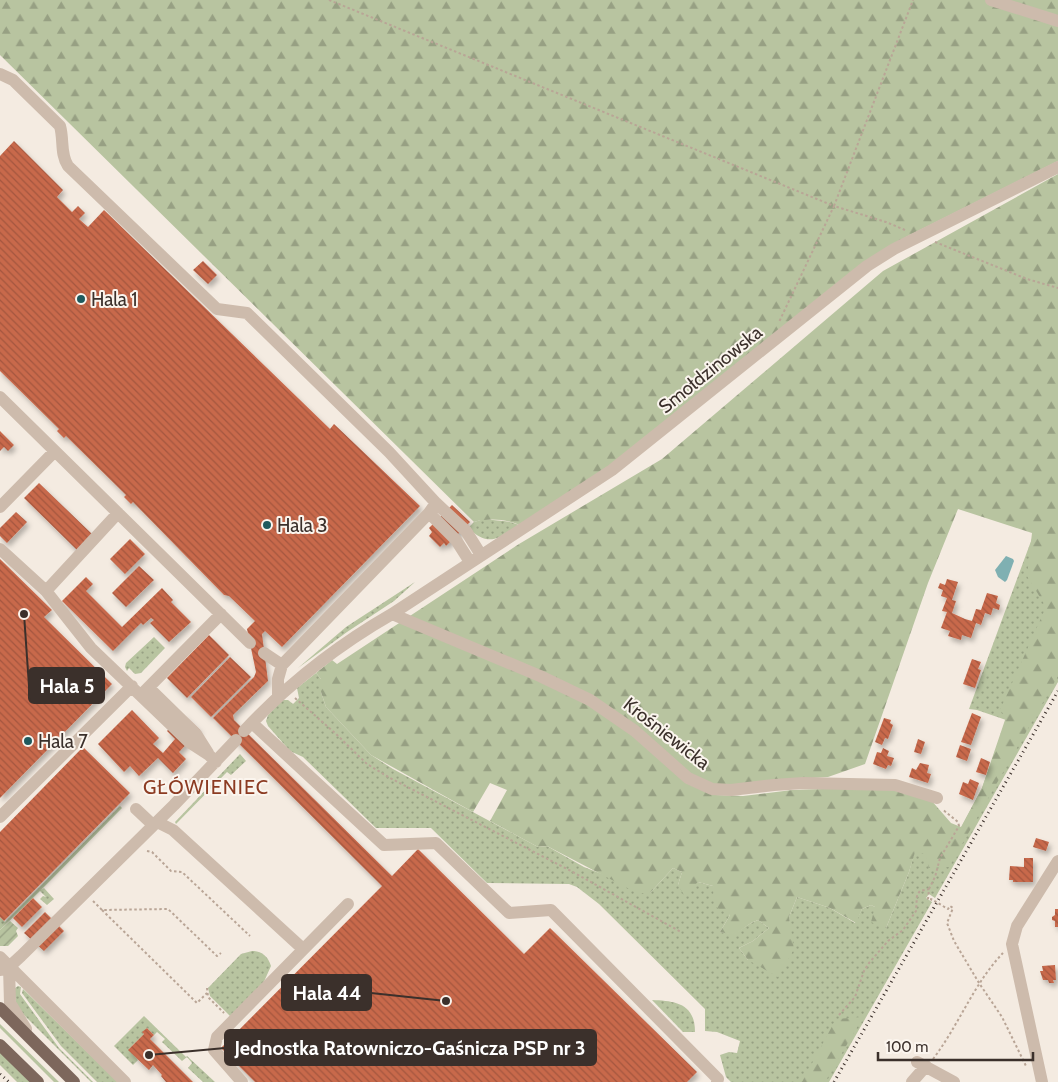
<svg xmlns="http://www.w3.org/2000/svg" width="1058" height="1082" font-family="Cabin,sans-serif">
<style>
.grass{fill:url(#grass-dots)}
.forest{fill:url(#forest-firs);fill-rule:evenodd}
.garden{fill:url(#garden-furrows)}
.water{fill:#7fb0b2}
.building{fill:url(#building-back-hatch);filter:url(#shadow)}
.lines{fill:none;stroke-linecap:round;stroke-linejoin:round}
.path{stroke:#b9a596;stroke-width:2;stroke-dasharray:2.5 2.5;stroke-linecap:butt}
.minor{stroke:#cdbbac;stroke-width:12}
.major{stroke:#7d675c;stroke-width:12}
.rail{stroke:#3b302b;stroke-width:3;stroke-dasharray:1 4;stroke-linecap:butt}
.poi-dot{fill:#1f5a5e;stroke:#fbf5ee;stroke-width:2}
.labels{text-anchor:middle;stroke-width:4;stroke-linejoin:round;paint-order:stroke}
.poi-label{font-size:19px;fill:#3b302b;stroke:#fbf5ee;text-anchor:start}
.street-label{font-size:19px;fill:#3b302b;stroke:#fbf5ee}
.neighbourhood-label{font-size:20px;letter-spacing:1px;fill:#8c3b22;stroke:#fbf5ee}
.leader{fill:none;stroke:#3b302b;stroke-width:2}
.callout-dot{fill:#3b302b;stroke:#fbf5ee;stroke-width:2}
.callout{fill:#3b302b;stroke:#3b302b;stroke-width:2}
.callout-label{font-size:20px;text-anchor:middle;font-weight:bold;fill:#fff}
</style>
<defs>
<pattern id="grass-dots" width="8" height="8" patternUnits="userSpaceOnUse" patternTransform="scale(1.25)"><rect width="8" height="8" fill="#b8c4a0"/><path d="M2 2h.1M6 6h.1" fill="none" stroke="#97a083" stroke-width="1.8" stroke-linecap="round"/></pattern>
<pattern id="forest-firs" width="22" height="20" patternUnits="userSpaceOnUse" patternTransform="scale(1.25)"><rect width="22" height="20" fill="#b8c4a0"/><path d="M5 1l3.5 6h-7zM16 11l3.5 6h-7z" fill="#97a083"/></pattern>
<pattern id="garden-furrows" width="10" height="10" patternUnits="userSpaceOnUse" patternTransform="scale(1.25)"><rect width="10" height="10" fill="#b8c4a0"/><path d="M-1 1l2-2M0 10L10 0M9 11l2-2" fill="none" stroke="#97a083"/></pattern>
<pattern id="building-back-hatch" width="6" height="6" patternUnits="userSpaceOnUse" patternTransform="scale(1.25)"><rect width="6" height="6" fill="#c8694b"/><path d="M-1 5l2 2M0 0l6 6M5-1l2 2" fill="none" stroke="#a4573f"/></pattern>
<filter id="shadow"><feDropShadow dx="2.5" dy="4" stdDeviation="2.5" flood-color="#0004"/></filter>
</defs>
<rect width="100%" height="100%" fill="#f4ebe1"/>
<path class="grass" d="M484,519C497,521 508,520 519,525C498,538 490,548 468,528L474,522Z
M1034,533L1058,626V682L935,898L929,894L926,898L932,902L829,1082H731L726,1077L720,1055L729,1052L737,1053L740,1041L717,1032L705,1031V1009L599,904L577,887L569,884L487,883L431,828H376L303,757L290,751L268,726L266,721L268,715L282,700H288L293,704L299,698L297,688L316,673L321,679V692L326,707L371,755L393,769L538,847L547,846L584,867L650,893L673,868L682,872L678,885L698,882L713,886L730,915L720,932L734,934L751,923L758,920L769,928L753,941L739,948L748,960L790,932L789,917L797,897L830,908L855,923L862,909L871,905L875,907L886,928L909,872L918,839L961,828L982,788L1006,720L977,710L969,709Z
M415,582L394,601L347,632L298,668L346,627Z
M154,637L165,648L141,673L135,674L129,668L127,671L125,667L126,663Z
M240,754L246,761L231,775L227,772L176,824L175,822Z
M120,806L122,808L41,890L44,888L54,899L47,905L40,899L43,896L46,897L40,891L0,930V917L5,922Z
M252,951C261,951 268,956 271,966L262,986L231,1017L210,996L208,988L241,954Z
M18,986L21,987L20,994L59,1048L93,1082H91L22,1013L16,1003L14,989Z
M23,989L118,1082H97L61,1046L22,993Z
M652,1000C675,1001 695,1003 695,1032H683Z
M144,1016L186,1057L187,1056L215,1082H203L188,1068L192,1063L187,1057L182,1061L162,1042L165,1039L157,1032L154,1035L147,1028L143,1032L144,1034L129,1049L138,1060L133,1065L114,1046Z
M0,1024L59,1082H54L0,1028Z
M0,1052L30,1082H17L0,1065Z"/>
<path class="forest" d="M0,0H1058V161L906,237L621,458L519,525C507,519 488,518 474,522L0,55Z
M1058,174V676L949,867L929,868L925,854L915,852L909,872L886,928L871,922L875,907L871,905L862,909L856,923L830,908L797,897L789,917L794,949L778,977L748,960L739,948L753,941L769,928L758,920L751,923L734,935L720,932L730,915L714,906L713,886L698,882L684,895L678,885L682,872L673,868L650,893H637L547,846L538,847L490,821L507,790L490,783L473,812L371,755L326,707L321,692V679L316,673L332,660L337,664L519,544L662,459L883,271ZM958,509L1032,533L1027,576L1046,607L1000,710L1006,717L982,788L961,827L951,823L931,800L909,791L851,788L792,790L743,796L716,795L780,780L828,777L865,764L928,583Z
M863,1017L825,1082H802L836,1019Z"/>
<path class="garden" d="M10,921L18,928L16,931L18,936L8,946H0V930Z"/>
<path class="water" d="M1006,556L1013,559L1014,561L1007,580L1005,582L998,577L995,570Z"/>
<path class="building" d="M14,141L63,190L57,197L72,212L78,206L85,213L79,219L88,227L104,210L330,429L334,424L420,506L282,647L265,631L262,634L268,681L233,715L234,720L392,876L418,849L524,954L550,928L697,1072L687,1082H255L221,1048L382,886L213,718L254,677L256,672L247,629L255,621L229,596L224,595L133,502L131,504L124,497L126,495L66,436L64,438L57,431L59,429L0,371V156Z
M203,261L217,275L208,284L193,270Z
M0,431L14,445L8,451L4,447L0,451Z
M39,483L92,534L77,550L24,498Z
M452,505L470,522L446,546L444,543L440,547L429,536L432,532L429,528Z
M16,512L27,522L7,543L0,536V528Z
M130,539L145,554L125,574L110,559Z
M0,559L52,610L44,617L112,684L0,798Z
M139,566L154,580L126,607L112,593Z
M86,577L93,584L86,591L122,627L162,588L173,600L171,602L191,622L169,642L150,623L154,620L151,618L143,625L141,623L113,651L62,601Z
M947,579L958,582L952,600L956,601L952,613L965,619L972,621L976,609L981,610L987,593L998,596L996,603L1000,605L999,610L993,608L991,615L985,613L981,625L976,623L971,638L962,635L961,640L948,636L950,631L941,628L947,612L942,611L947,598L941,596L943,590L938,588L940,583L945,585Z
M209,635L229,655L187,698L167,678Z
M230,657L251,677L211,717L191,697Z
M972,659L981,662L978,669L981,670L975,688L963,684Z
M132,710L159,738L153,744L163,753L175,739L167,731L183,714L200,730L179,752L186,759L173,773L158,758L139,776L130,766L124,772L98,744Z
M972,713L981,717L971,745L961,742Z
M884,718L891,720L890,723L893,725L888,739L885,738L882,745L875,742Z
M918,739L925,742L921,754L914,752Z
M960,745L971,749L967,761L956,757Z
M83,747L130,793L4,921L0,917V832Z
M883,748L889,751L887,756L894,758L891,766L888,765L886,769L873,764L877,752L881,753Z
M981,758L990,762L986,775L976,772Z
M920,763L929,765L927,773L931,774L928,783L909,777L912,768L916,770Z
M970,779L979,783L973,800L959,794L963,782L968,784Z
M1036,838L1049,842L1046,851L1033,847Z
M1024,858H1033V882H1013V880H1009L1010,866L1024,867Z
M33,898L42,907L22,927L13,918Z
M1055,909H1058V927H1055V921L1052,920V917L1055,915Z
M45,912L64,931L44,951L24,933Z
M1055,965L1056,980H1053L1054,983H1049L1048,980H1043L1040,971H1043L1042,966Z
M147,1028L154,1035L150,1039L193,1082H166L161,1076L162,1075L153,1065L149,1070L128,1050L144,1034L142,1032Z"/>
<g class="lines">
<path class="path" d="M329,0L834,206L779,322
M905,230L886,222L834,206L913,0
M935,242L1027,279L1058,288
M295,698L335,733L367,764L390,778L571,871L681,932
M147,851L152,852L171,871L182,872L250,936
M929,889L935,877L940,858L959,826L958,822L942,809
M93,901L102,910L168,909L217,956L221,953
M102,910L197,1003L207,993
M207,988L208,997L224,1013
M839,1015L855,997L864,971L869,963L888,941L903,930L916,911L917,895L920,891L929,889L928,899L931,900V899L948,909L950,906L953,908L947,923L954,941L979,983L1002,1017L1026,1066
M933,1059C959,1025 974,983 1003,953"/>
<path class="minor" d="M991,0L1058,21
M0,74L13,80L60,126C64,140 60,154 68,166L217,309L247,313L389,452L436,503L466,531L481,555
M0,397L250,643
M0,507L55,451
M429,513L456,540L470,562
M0,549L46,591L91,648L189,742L209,755L216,762
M46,591L118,513
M392,614L540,676L590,700L635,731L688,778L712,789L731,790L774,785L803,783L895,785L937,798
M264,653L282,665L429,513L436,503
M149,688L196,734L208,753
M141,695L221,614
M278,697V679L282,665
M252,723L384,845L436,843L509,913L551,910L718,1079L717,1082
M244,731C287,685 338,645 392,614L612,470L867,266L894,249L1058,167
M136,809L153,825
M0,817L132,686
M157,822L173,830L303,949
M0,957L125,1082
M9,967L10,1003L26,1029
M0,970L9,967L21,956L174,805L236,740
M917,1062L954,1082
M242,1082L214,1050L217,1037L348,904
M912,1082L926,1066
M1042,1082L1012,944L1017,926L1058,861"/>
<path class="major" d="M0,1008L74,1082
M0,1045L38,1082"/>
<path class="rail" d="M0,1074L9,1082
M834,1082L1058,691"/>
</g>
<g class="poi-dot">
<circle cx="81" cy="299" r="5"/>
<circle cx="267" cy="525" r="5"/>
<circle cx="28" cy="741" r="5"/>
</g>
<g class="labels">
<g class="poi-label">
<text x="91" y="306">Hala 1</text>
<text x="277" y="532">Hala 3</text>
<text x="38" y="748">Hala 7</text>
</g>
<g class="street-label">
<text transform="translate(710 369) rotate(-39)" y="7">Smołdzinowska</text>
<text transform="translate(667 733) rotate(38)" y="7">Krośniewicka</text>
</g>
<g class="neighbourhood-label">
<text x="206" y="794">GŁÓWIENIEC</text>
</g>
</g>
<path class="leader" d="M24 614L29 686M446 1001L371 993M149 1055L225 1048"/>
<g class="callout-dot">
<circle cx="24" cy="614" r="5"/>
<circle cx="446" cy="1001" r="5"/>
<circle cx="149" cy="1055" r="5"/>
</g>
<g class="callout">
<rect x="29" y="668" width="75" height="35" rx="5"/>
<rect x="282" y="975" width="89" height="35" rx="5"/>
<rect x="225" y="1030" width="371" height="35" rx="5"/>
</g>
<g class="callout-label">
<text x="67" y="693">Hala 5</text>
<text x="327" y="1000">Hala 44</text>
<text x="410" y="1055">Jednostka Ratowniczo-Gaśnicza PSP nr 3</text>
</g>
<path d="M878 1052v8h155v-8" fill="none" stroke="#3b302b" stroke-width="2.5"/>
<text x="886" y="1052" font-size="15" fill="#3b302b" stroke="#fbf5ee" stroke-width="4" paint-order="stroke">100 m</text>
</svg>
